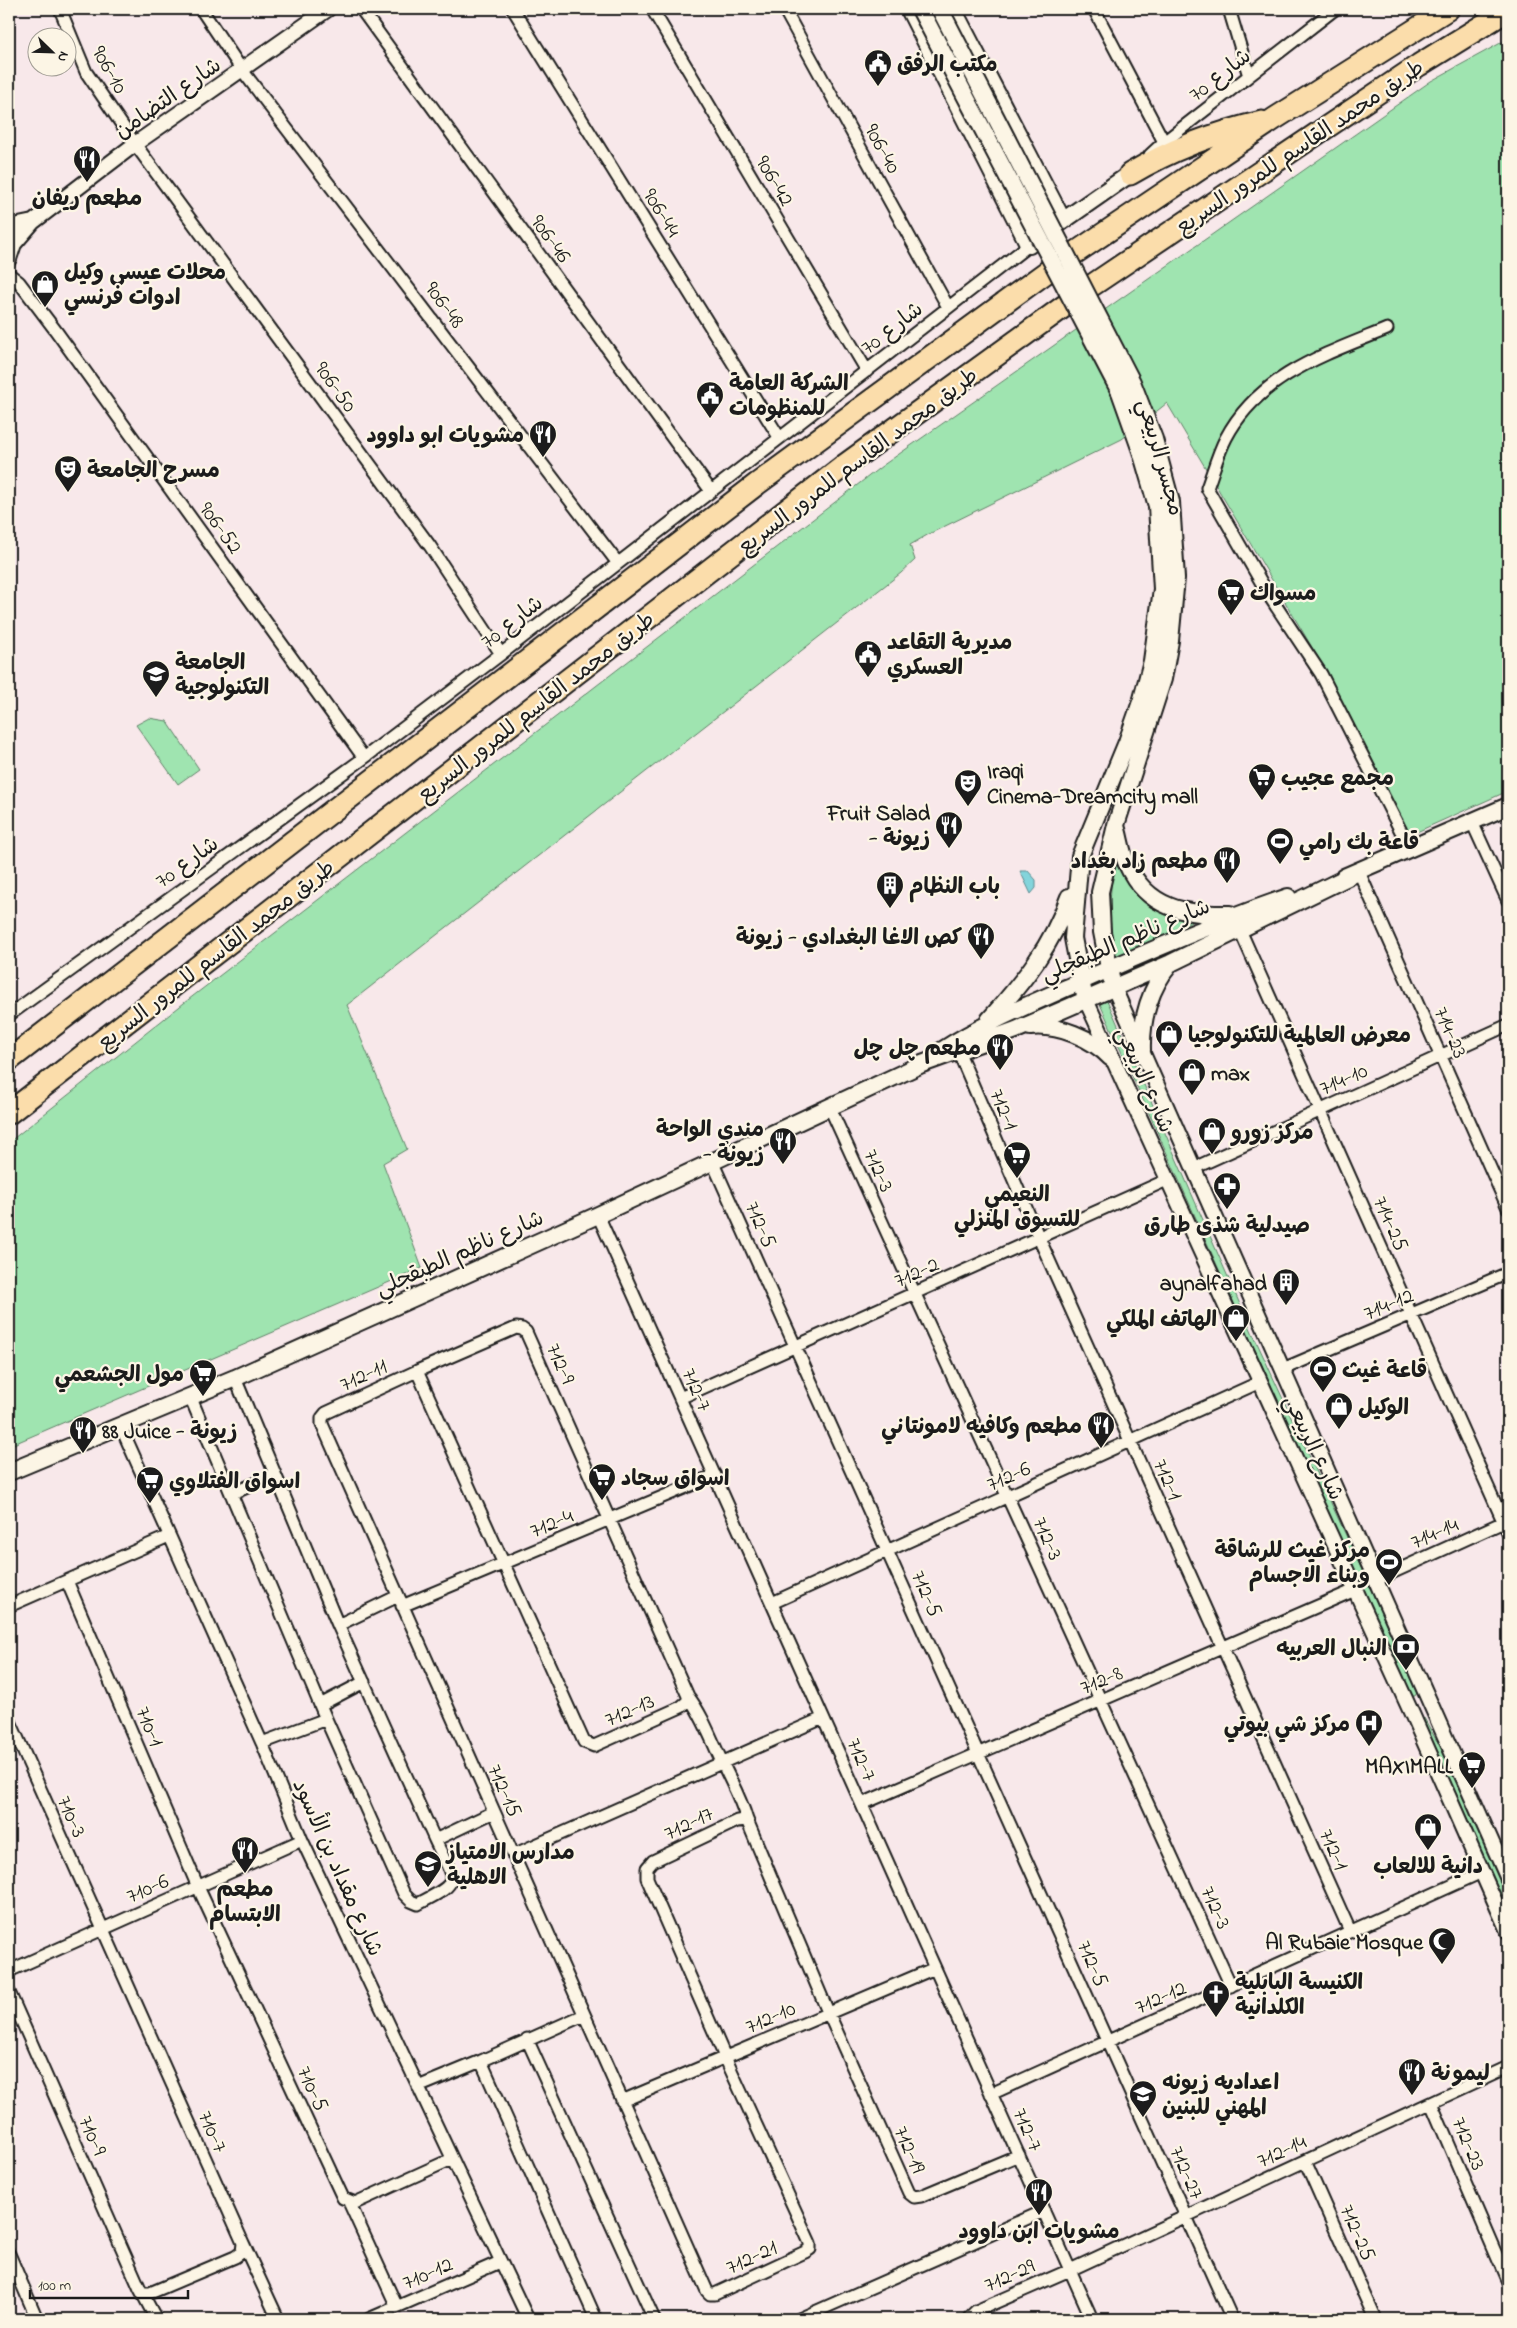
<svg xmlns="http://www.w3.org/2000/svg" width="1517" height="2328" font-family="'Indie Flower','Playpen Sans Arabic',sans-serif">
<style>
.green{fill:#9fe4b0;stroke:#5e8066}
.water{fill:#83d4db;stroke:#5a8a8f}
.lines{fill:none;stroke-linecap:round;stroke-linejoin:round}
.minor-casing{stroke:#1c1c1c;stroke-width:15}
.tertiary-casing{stroke:#1c1c1c;stroke-width:18}
.secondary-casing{stroke:#1c1c1c;stroke-width:20}
.motorway-casing{stroke:#1c1c1c;stroke-width:25}
.minor{stroke:#fcf5e5;stroke-width:11}
.tertiary{stroke:#fcf5e5;stroke-width:14}
.secondary{stroke:#fcf5e5;stroke-width:16}
.motorway{stroke:#fbddab;stroke-width:21}
.secondary-bridge-casing{stroke:#1c1c1c;stroke-width:20;stroke-linecap:butt}
.secondary-bridge{stroke:#fcf5e5;stroke-width:16}
.labels{text-anchor:middle;stroke-width:4.5;stroke-linejoin:round;paint-order:stroke}
.poi-label{font-size:22px;font-weight:bold;fill:#1c1c1c;stroke:#fcf5e5;text-anchor:start}
.street-label{font-size:22px;fill:#1c1c1c;stroke:#fcf5e5}
</style>
<rect width="100%" height="100%" fill="#f8e8ea"/>
<filter id="ink" filterUnits="userSpaceOnUse"><feTurbulence type="fractalNoise" baseFrequency=".02" numOctaves="2"/><feDisplacementMap in="SourceGraphic" scale="10" xChannelSelector="R" yChannelSelector="G"/><feConvolveMatrix kernelMatrix="1 2 1 2 8 2 1 2 1" color-interpolation-filters="sRGB"/></filter>
<g filter="url(#ink)">
<path class="green" d="M1508,39V791L1410,835L1329,676L1167,403L1122,439L929,534L910,545L915,560L901,573L347,1005L407,1149L383,1163L422,1268L9,1446V1142L184,1003L882,466L1431,81Z
M149,718L167,721L199,769L178,784L136,725Z
M1115,861C1133,899 1151,914 1192,922L1115,959C1109,926 1108,895 1115,861Z
M1107,1000L1252,1332L1418,1691L1415,1696H1410L1100,1004L1101,1001Z
M1424,1718L1466,1793L1508,1890V1916L1422,1720Z"/>
<path class="water" d="M1020,871H1028L1036,880V888L1031,894Z"/>
<g class="lines">
<g class="minor-casing">
<path id="minor" d="M60,9L86,72L135,144L430,546L501,654
M201,9L242,70L617,562
M361,9L711,491
M513,9L779,437
M652,9L867,371
M784,9L948,307
M1094,9L1164,142
M1229,9L1249,76
M1150,155L1164,142L1335,9
M9,274L19,282L56,331L364,758
M1387,329C1326,354 1259,375 1226,438C1218,453 1213,472 1207,488L1268,594L1321,674L1410,849
M1472,822L1508,901
M1359,872L1508,1208
M1240,930L1508,1532
M9,1015L364,758L501,654L1029,245
M956,1046L1039,1238L1350,1931
M830,1108L1231,1986
M712,1161L1232,2319
M1194,1168L1508,1025
M598,1215L1092,2319
M1283,1369L1508,1273
M417,1371L516,1328L522,1329L526,1332L688,1696V1701L681,1707L594,1746L584,1742L417,1371L326,1413L322,1418V1424L707,2291L710,2294H715L805,2252L810,2249V2243L725,2057L647,1878V1868L653,1861L737,1821L747,1820L828,2012L909,2193L914,2197L921,2196L1019,2155
M235,1378L338,1625L435,1840L494,1812
M190,1396L326,1719L404,1894L411,1901L418,1904C463,1881 455,1883 435,1840
M680,1398L1167,1180
M121,1427L262,1743L302,1840L528,2319
M231,1494L275,1475
M1376,1580L1508,1520
M67,1581L198,1887L343,2198L355,2203L452,2159
M772,1603L1260,1382
M9,1606L169,1536
M402,1606L715,1475
M338,1625L398,1596
M688,1696C703,1716 711,1739 722,1762C732,1784 740,1796 747,1820
M320,1705L364,1682
M9,1719L243,2243L242,2252L235,2257L150,2293H143
M262,1743L326,1719
M862,1804L1355,1590
M513,1855L823,1718
M9,1971L302,1840
M9,1992L140,2289L156,2319
M527,2039L654,2319
M481,2061L596,2319
M418,2087L481,2061L584,2015
M991,2094L1482,1872
M622,2101L935,1968
M1431,2103L1508,2282
M1305,2161L1375,2319
M349,2202L397,2307
M243,2243L278,2319
M9,2254L37,2319
M369,2319L500,2262
M799,2319L1044,2211
M968,2319L976,2311L1070,2270L1508,2067"/>
</g>
<g class="tertiary-casing">
<path id="tertiary" d="M9,227L33,222
M9,259L14,244L33,222L135,144L328,9
M1114,988L1508,1879
M1086,1000L1412,1714L1508,1931"/>
</g>
<g class="secondary-casing">
<path id="secondary" d="M909,9L1029,245L1035,240
M953,9L1063,221
M1057,225L1130,174
M1116,826C1120,838 1121,852 1127,864C1147,909 1186,915 1230,914
M1344,877L1508,806
M1111,978L1102,932L1100,892L1116,825L1163,679L1170,641L1176,578L1171,502
M1083,990L1073,938L1080,856L1127,742L1142,699L1152,661L1162,589L1157,506
M989,1020C1023,982 1052,946 1069,897
M1030,1027C1058,1024 1092,1038 1111,1058
M1142,1050C1141,1019 1150,987 1171,963
M941,1051C982,1024 1028,1005 1073,985C1144,953 1215,922 1288,897
M9,1472L235,1378L598,1215L922,1064L1016,1030L1171,963L1354,874"/>
</g>
<g class="motorway-casing">
<path id="motorway" d="M1130,174C1172,149 1214,133 1262,122
M1075,253L1274,119L1448,9
M1091,286L1419,65L1508,10
M9,1060L757,484L1048,271
M9,1113L845,465L1066,305"/>
</g>
<use href="#minor" class="minor"/>
<use href="#tertiary" class="tertiary"/>
<use href="#secondary" class="secondary"/>
<use href="#motorway" class="motorway"/>
<g class="secondary-bridge-casing">
<path id="secondary-bridge" d="M920,9L1120,392L1141,451L1157,506
M940,9L1132,382L1154,439L1171,502"/>
</g>
<use href="#secondary-bridge" class="secondary-bridge"/>
</g>
</g>
<defs>
<g id="civic-pin" transform="scale(1.4375)"><path d="M0 17L-7.5 6A9.5 9.5 0 1 1 7.5 6Z" fill="#1c1c1c" stroke="#fcf5e5"/><path d="M-.6-6.5H3V-4.5H.6V-3L4-1V1h2V6H-6V1h2V-1L-.6-3ZM-1.2 2.5V6h2.4V2.5Z" fill="#fff"/></g>
<g id="restaurant-pin" transform="scale(1.4375)"><path d="M0 17L-7.5 6A9.5 9.5 0 1 1 7.5 6Z" fill="#1c1c1c" stroke="#fcf5e5"/><path d="M-5-6h1v4h1v-4h1v4h1v-4h1v5L-1.5 .5V6h-2V.5L-5-1ZM5-6V6H3V1.5H1.5Q1.5-4 5-6Z" fill="#fff"/></g>
<g id="shop-pin" transform="scale(1.4375)"><path d="M0 17L-7.5 6A9.5 9.5 0 1 1 7.5 6Z" fill="#1c1c1c" stroke="#fcf5e5"/><path d="M-5-2.5h2.3a2.7 3.5 0 0 1 5.4 0H5L5.5 6h-11ZM-1.5-2.5h3a1.5 2.3 0 0 0-3 0Z" fill="#fff"/></g>
<g id="theatre-pin" transform="scale(1.4375)"><path d="M0 17L-7.5 6A9.5 9.5 0 1 1 7.5 6Z" fill="#1c1c1c" stroke="#fcf5e5"/><path d="M-5-5.5Q0-4 5-5.5V0Q5 5 0 6Q-5 5-5 0ZM-3.3-2.5H-1v1.5H-3.3ZM1-2.5H3.3v1.5H1ZM-2.8 1Q0 5.5 2.8 1Z" fill="#fff"/></g>
<g id="supermarket-pin" transform="scale(1.4375)"><path d="M0 17L-7.5 6A9.5 9.5 0 1 1 7.5 6Z" fill="#1c1c1c" stroke="#fcf5e5"/><path d="M-6-5.5h2.5l.6 2H6L4.5 2H-2.5L-4.4-4H-6ZM-1.5 3.2a1.3 1.3 0 1 0 .1 0ZM3 3.2a1.3 1.3 0 1 0 .1 0Z" fill="#fff"/></g>
<g id="university-pin" transform="scale(1.4375)"><path d="M0 17L-7.5 6A9.5 9.5 0 1 1 7.5 6Z" fill="#1c1c1c" stroke="#fcf5e5"/><path d="M0-5L7-2L0 1L-7-2ZM-4 1L0 2.5L4 1V4Q0 6-4 4Z" fill="#fff"/></g>
<g id="stadium-pin" transform="scale(1.4375)"><path d="M0 17L-7.5 6A9.5 9.5 0 1 1 7.5 6Z" fill="#1c1c1c" stroke="#fcf5e5"/><path d="M0-5a6.5 5 0 1 0 0 10a6.5 5 0 1 0 0-10ZM-3.5-1.8h7v3.6h-7Z" fill="#fff"/></g>
<g id="building-pin" transform="scale(1.4375)"><path d="M0 17L-7.5 6A9.5 9.5 0 1 1 7.5 6Z" fill="#1c1c1c" stroke="#fcf5e5"/><path d="M-4-6H4V6H1V3H-1V6H-4ZM-2.5-4.3h1.7v1.8h-1.7ZM.8-4.3h1.7v1.8H.8ZM-2.5-1h1.7V.8h-1.7ZM.8-1h1.7V.8H.8Z" fill="#fff"/></g>
<g id="pharmacy-pin" transform="scale(1.4375)"><path d="M0 17L-7.5 6A9.5 9.5 0 1 1 7.5 6Z" fill="#1c1c1c" stroke="#fcf5e5"/><path d="M-2-6h4v4h4v4h-4v4h-4v-4h-4v-4h4Z" fill="#fff"/></g>
<g id="bank-pin" transform="scale(1.4375)"><path d="M0 17L-7.5 6A9.5 9.5 0 1 1 7.5 6Z" fill="#1c1c1c" stroke="#fcf5e5"/><path d="M-6-4H6V4H-6ZM0-2.3a2.3 2.3 0 1 0 0 4.6a2.3 2.3 0 1 0 0-4.6Z" fill="#fff"/></g>
<g id="hospital-pin" transform="scale(1.4375)"><path d="M0 17L-7.5 6A9.5 9.5 0 1 1 7.5 6Z" fill="#1c1c1c" stroke="#fcf5e5"/><path d="M-5-5h3v3.5h4V-5h3V5h-3V1.5h-4V5h-3Z" fill="#fff"/></g>
<g id="school-pin" transform="scale(1.4375)"><path d="M0 17L-7.5 6A9.5 9.5 0 1 1 7.5 6Z" fill="#1c1c1c" stroke="#fcf5e5"/><path d="M0-5L7-2L0 1L-7-2ZM-4 1L0 2.5L4 1V4Q0 6-4 4Z" fill="#fff"/></g>
<g id="mosque-pin" transform="scale(1.4375)"><path d="M0 17L-7.5 6A9.5 9.5 0 1 1 7.5 6Z" fill="#1c1c1c" stroke="#fcf5e5"/><path d="M3.5-4.9A6 6 0 1 0 3.5 4.9A5 5 0 1 1 3.5-4.9Z" fill="#fff"/></g>
<g id="church-pin" transform="scale(1.4375)"><path d="M0 17L-7.5 6A9.5 9.5 0 1 1 7.5 6Z" fill="#1c1c1c" stroke="#fcf5e5"/><path d="M-1.2-6h2.4v3.5h3.3v2.4h-3.3V6h-2.4V-.1h-3.3v-2.4h3.3Z" fill="#fff"/></g>
</defs>
<g fill-rule="evenodd">
<use href="#civic-pin" x="878" y="63"/>
<use href="#restaurant-pin" x="87" y="159"/>
<use href="#shop-pin" x="45" y="284"/>
<use href="#civic-pin" x="710" y="395"/>
<use href="#restaurant-pin" x="543" y="434"/>
<use href="#theatre-pin" x="68" y="469"/>
<use href="#supermarket-pin" x="1231" y="592"/>
<use href="#civic-pin" x="868" y="654"/>
<use href="#university-pin" x="156" y="674"/>
<use href="#supermarket-pin" x="1262" y="777"/>
<use href="#theatre-pin" x="968" y="783"/>
<use href="#restaurant-pin" x="949" y="825"/>
<use href="#stadium-pin" x="1280" y="841"/>
<use href="#restaurant-pin" x="1227" y="860"/>
<use href="#building-pin" x="890" y="885"/>
<use href="#restaurant-pin" x="981" y="936"/>
<use href="#shop-pin" x="1169" y="1034"/>
<use href="#restaurant-pin" x="1000" y="1047"/>
<use href="#shop-pin" x="1192" y="1072"/>
<use href="#shop-pin" x="1212" y="1131"/>
<use href="#restaurant-pin" x="783" y="1141"/>
<use href="#supermarket-pin" x="1017" y="1155"/>
<use href="#pharmacy-pin" x="1227" y="1186"/>
<use href="#building-pin" x="1286" y="1282"/>
<use href="#shop-pin" x="1236" y="1318"/>
<use href="#stadium-pin" x="1323" y="1369"/>
<use href="#supermarket-pin" x="203" y="1373"/>
<use href="#shop-pin" x="1339" y="1406"/>
<use href="#restaurant-pin" x="1101" y="1425"/>
<use href="#restaurant-pin" x="83" y="1430"/>
<use href="#supermarket-pin" x="602" y="1477"/>
<use href="#supermarket-pin" x="150" y="1480"/>
<use href="#stadium-pin" x="1389" y="1562"/>
<use href="#bank-pin" x="1406" y="1647"/>
<use href="#hospital-pin" x="1369" y="1723"/>
<use href="#supermarket-pin" x="1472" y="1765"/>
<use href="#shop-pin" x="1428" y="1827"/>
<use href="#restaurant-pin" x="245" y="1850"/>
<use href="#school-pin" x="428" y="1864"/>
<use href="#mosque-pin" x="1442" y="1941"/>
<use href="#church-pin" x="1216" y="1994"/>
<use href="#restaurant-pin" x="1412" y="2072"/>
<use href="#school-pin" x="1143" y="2094"/>
<use href="#restaurant-pin" x="1039" y="2192"/>
</g>
<g class="labels">
<g class="poi-label">
<text x="897" y="71">مكتب الرفق</text>
<text x="87" y="205" text-anchor="middle">مطعم ريفان</text>
<text x="64" y="279">محلات عيسى وكيل<tspan x="64" dy="25">ادوات فرنسي</tspan></text>
<text x="729" y="390">الشركة العامة<tspan x="729" dy="25">للمنظومات</tspan></text>
<text x="524" y="442" text-anchor="end">مشويات ابو داوود</text>
<text x="87" y="477">مسرح الجامعة</text>
<text x="1250" y="600">مسواك</text>
<text x="887" y="649">مديرية التقاعد<tspan x="887" dy="25">العسكري</tspan></text>
<text x="175" y="669">الجامعة<tspan x="175" dy="25">التكنولوجية</tspan></text>
<text x="987" y="778">Iraqi<tspan x="987" dy="25">Cinema-Dreamcity mall</tspan></text>
<text x="1281" y="785">مجمع عجيب</text>
<text x="930" y="820" text-anchor="end">Fruit Salad<tspan x="930" dy="25">- زيونة</tspan></text>
<text x="1299" y="849">قاعة بك رامي</text>
<text x="1208" y="868" text-anchor="end">مطعم زاد بغداد</text>
<text x="909" y="893">باب النظام</text>
<text x="962" y="944" text-anchor="end">كص الاغا البغدادي - زيونة</text>
<text x="1188" y="1042">معرض العالمية للتكنولوجيا</text>
<text x="981" y="1055" text-anchor="end">مطعم چل چل</text>
<text x="1211" y="1080">max</text>
<text x="764" y="1136" text-anchor="end">مندي الواحة<tspan x="764" dy="25">- زيونة</tspan></text>
<text x="1231" y="1139">مركز زورو</text>
<text x="1017" y="1201" text-anchor="middle">النعيمي<tspan x="1017" dy="25">للتسوق المنزلي</tspan></text>
<text x="1227" y="1232" text-anchor="middle">صيدلية شذى طارق</text>
<text x="1267" y="1290" text-anchor="end">aynalfahad</text>
<text x="1217" y="1326" text-anchor="end">الهاتف الملكي</text>
<text x="1342" y="1377">قاعة غيث</text>
<text x="184" y="1381" text-anchor="end">مول الجشعمي</text>
<text x="1358" y="1414">الوكيل</text>
<text x="1082" y="1433" text-anchor="end">مطعم وكافيه لامونتاني</text>
<text x="102" y="1438">88 Juice - زيونة</text>
<text x="621" y="1485">اسواق سجاد</text>
<text x="169" y="1488">اسواق الفتلاوي</text>
<text x="1370" y="1557" text-anchor="end">مركز غيث للرشاقة<tspan x="1370" dy="25">وبناء الاجسام</tspan></text>
<text x="1387" y="1655" text-anchor="end">النبال العربيه</text>
<text x="1350" y="1731" text-anchor="end">مركز شي بيوتي</text>
<text x="1453" y="1773" text-anchor="end">MAXIMALL</text>
<text x="447" y="1859">مدارس الامتياز<tspan x="447" dy="25">الاهلية</tspan></text>
<text x="1428" y="1873" text-anchor="middle">دانية للالعاب</text>
<text x="245" y="1896" text-anchor="middle">مطعم<tspan x="245" dy="25">الابتسام</tspan></text>
<text x="1423" y="1949" text-anchor="end">Al Rubaie Mosque</text>
<text x="1235" y="1989">الكنيسة البابلية<tspan x="1235" dy="25">الكلدانية</tspan></text>
<text x="1431" y="2080">ليمونة</text>
<text x="1162" y="2089">اعداديه زيونه<tspan x="1162" dy="25">المهني للبنين</tspan></text>
<text x="1039" y="2238" text-anchor="middle">مشويات ابن داوود</text>
</g>
<g class="street-label">
<text transform="translate(111 69) rotate(60)" y="8">906-10</text>
<text transform="translate(1219 74) rotate(-38)" y="8">شارع 70</text>
<text transform="translate(167 97) rotate(-35)" y="8">شارع التضامن</text>
<text transform="translate(1299 146) rotate(-34)" y="8">طريق محمد القاسم للمرور السريع</text>
<text transform="translate(884 148) rotate(61)" y="8">906-40</text>
<text transform="translate(776 180) rotate(59)" y="8">906-42</text>
<text transform="translate(663 212) rotate(58)" y="8">906-44</text>
<text transform="translate(552 238) rotate(54)" y="8">906-46</text>
<text transform="translate(446 304) rotate(53)" y="8">906-48</text>
<text transform="translate(891 327) rotate(-38)" y="8">شارع 70</text>
<text transform="translate(337 386) rotate(54)" y="8">906-50</text>
<text transform="translate(1162 457) rotate(74)" y="8">مجسر الربيعي</text>
<text transform="translate(857 460) rotate(-37)" y="8">طريق محمد القاسم للمرور السريع</text>
<text transform="translate(222 527) rotate(54)" y="8">906-52</text>
<text transform="translate(511 621) rotate(-38)" y="8">شارع 70</text>
<text transform="translate(535 706) rotate(-38)" y="8">طريق محمد القاسم للمرور السريع</text>
<text transform="translate(186 861) rotate(-36)" y="8">شارع 70</text>
<text transform="translate(1125 939) rotate(-23)" y="8">شارع ناظم الطبقجلي</text>
<text transform="translate(215 954) rotate(-38)" y="8">طريق محمد القاسم للمرور السريع</text>
<text transform="translate(1452 1032) rotate(66)" y="8">714-23</text>
<text transform="translate(1343 1078) rotate(-24)" y="8">714-10</text>
<text transform="translate(1146 1079) rotate(66)" y="8">شارع الربيعي</text>
<text transform="translate(1005 1109) rotate(67)" y="8">712-1</text>
<text transform="translate(880 1170) rotate(65)" y="8">712-3</text>
<text transform="translate(1392 1223) rotate(66)" y="8">714-25</text>
<text transform="translate(762 1224) rotate(66)" y="8">712-5</text>
<text transform="translate(459 1252) rotate(-24)" y="8">شارع ناظم الطبقجلي</text>
<text transform="translate(916 1271) rotate(-24)" y="8">712-2</text>
<text transform="translate(1388 1303) rotate(-23)" y="8">714-12</text>
<text transform="translate(562 1363) rotate(66)" y="8">712-9</text>
<text transform="translate(363 1374) rotate(-25)" y="8">712-11</text>
<text transform="translate(698 1389) rotate(66)" y="8">712-7</text>
<text transform="translate(1315 1447) rotate(65)" y="8">شارع الربيعي</text>
<text transform="translate(1008 1475) rotate(-24)" y="8">712-6</text>
<text transform="translate(1169 1479) rotate(66)" y="8">712-1</text>
<text transform="translate(551 1522) rotate(-23)" y="8">712-4</text>
<text transform="translate(1434 1532) rotate(-24)" y="8">714-14</text>
<text transform="translate(1049 1538) rotate(66)" y="8">712-3</text>
<text transform="translate(928 1593) rotate(66)" y="8">712-5</text>
<text transform="translate(1101 1679) rotate(-23)" y="8">712-8</text>
<text transform="translate(629 1709) rotate(-24)" y="8">712-13</text>
<text transform="translate(151 1726) rotate(67)" y="8">710-1</text>
<text transform="translate(863 1759) rotate(66)" y="8">712-7</text>
<text transform="translate(506 1790) rotate(66)" y="8">712-15</text>
<text transform="translate(73 1816) rotate(66)" y="8">710-3</text>
<text transform="translate(688 1822) rotate(-26)" y="8">712-17</text>
<text transform="translate(1335 1849) rotate(66)" y="8">712-1</text>
<text transform="translate(339 1867) rotate(66)" y="8">شارع مقداد بن الأسود</text>
<text transform="translate(147 1887) rotate(-24)" y="8">710-6</text>
<text transform="translate(1217 1907) rotate(65)" y="8">712-3</text>
<text transform="translate(1094 1963) rotate(66)" y="8">712-5</text>
<text transform="translate(1160 1996) rotate(-24)" y="8">712-12</text>
<text transform="translate(770 2016) rotate(-24)" y="8">712-10</text>
<text transform="translate(314 2088) rotate(65)" y="8">710-5</text>
<text transform="translate(1029 2129) rotate(66)" y="8">712-7</text>
<text transform="translate(214 2131) rotate(66)" y="8">710-7</text>
<text transform="translate(94 2135) rotate(66)" y="8">710-9</text>
<text transform="translate(1470 2143) rotate(67)" y="8">712-23</text>
<text transform="translate(911 2149) rotate(66)" y="8">712-19</text>
<text transform="translate(1281 2150) rotate(-25)" y="8">712-14</text>
<text transform="translate(1188 2172) rotate(66)" y="8">712-27</text>
<text transform="translate(1359 2232) rotate(66)" y="8">712-25</text>
<text transform="translate(751 2256) rotate(-25)" y="8">712-21</text>
<text transform="translate(427 2272) rotate(-24)" y="8">710-12</text>
<text transform="translate(1009 2274) rotate(-24)" y="8">712-29</text>
</g>
</g>
<rect width="1517" height="2328" fill="none" stroke="#fcf5e5" stroke-width="30"/>
<rect x="15" y="15" width="1487" height="2298" fill="none" stroke="#1c1c1c" stroke-width="2" filter="url(#ink)"/>
<g transform="translate(52 52) rotate(113)"><circle r="24" fill="#fcf5e5" stroke="#a29e95"/>
<path d="M0-4L9 19L0 12L-9 19Z" fill="#1c1c1c"/>
<text y="-8" font-size="14" font-weight="bold" text-anchor="middle" fill="#1c1c1c">N</text>
</g>
<path d="M30 2290v8h158v-8" fill="none" stroke="#1c1c1c" stroke-width="2.5"/>
<text x="38" y="2290" font-size="15" fill="#1c1c1c" stroke="#fcf5e5" stroke-width="4" paint-order="stroke">100 m</text>
</svg>
